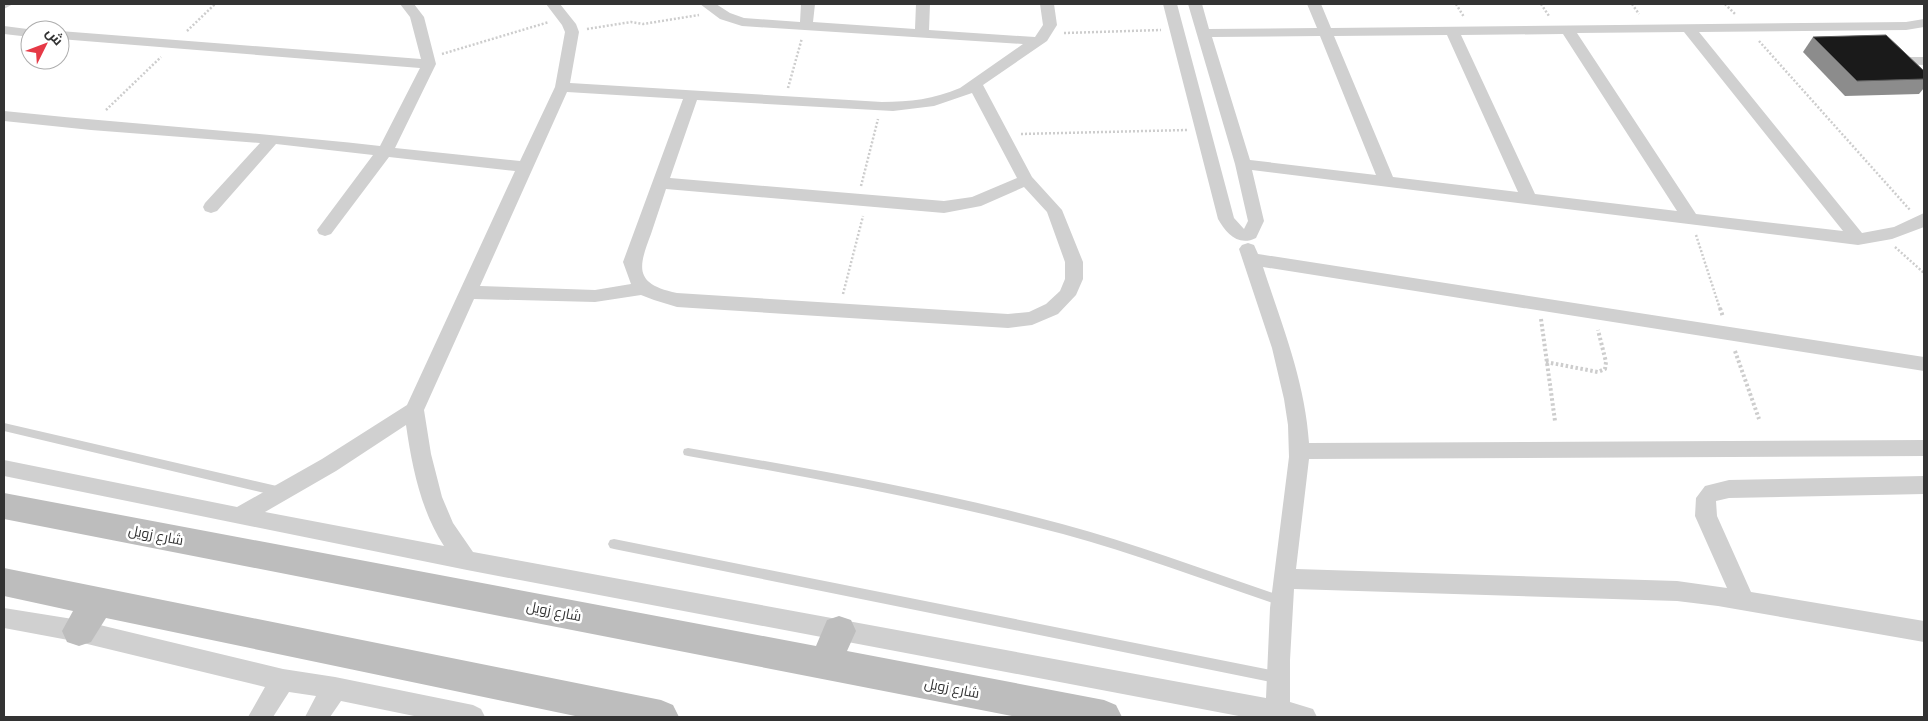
<svg xmlns="http://www.w3.org/2000/svg" width="1928" height="721" font-family="Helvetica,Cairo,sans-serif">
<style>
.lines{fill:none;stroke-linecap:round;stroke-linejoin:round}
.path-far1{stroke:#cdcdcd;stroke-width:2.5;stroke-dasharray:2 2;stroke-linecap:butt}
.path{stroke:#cdcdcd;stroke-width:4;stroke-dasharray:2.5 2.5;stroke-linecap:butt}
.service{fill:#d0d0d0;fill-rule:evenodd}
.minor{fill:#d0d0d0;fill-rule:evenodd}
.secondary{fill:#bdbdbd;fill-rule:evenodd}
.wall{fill:#8c8c8c}
.building{fill:#1a1a1a;stroke:#5f5f5f}
.labels{text-anchor:middle;stroke-width:5;stroke-linejoin:round;paint-order:stroke}
.street-label{font-size:14px;fill:#333;stroke:#fff}
</style>
<rect width="100%" height="100%" fill="#fff"/>
<g class="lines">
<path class="path-far1" d="M1456,4L1464,17
M1541,4L1549,16
M1632,4L1639,14
M1725,4L1735,14
M587,29L631,22L643,24L699,15
M187,31L215,4
M1064,33L1161,30
M1759,41L1910,210
M442,54L549,22
M788,88L802,38
M106,110L161,57
M1021,134L1187,130
M861,186L878,119
M1696,235L1720,309
M1895,247L1924,273
M843,294L863,216"/>
<path class="path" d="M1720,308L1723,317
M1541,319L1555,421
M1735,351L1759,419
M1546,362L1598,372L1605,369L1606,362L1598,330"/>
<path class="service" d="M4,423L281,487L285,489L287,492L285,495L281,497L4,431Z
M688,448C814,469 939,491 1062,524C1137,544 1209,572 1282,596L1286,597L1288,601L1286,605L1282,606C1209,582 1137,554 1063,534C939,501 814,478 688,456L684,455L683,452L684,449Z
M614,539L1276,671L1280,673L1282,677L1280,681L1276,683L614,549L610,548L608,544L610,540Z"/>
<path class="minor" d="M4,4H13L4,9Z
M400,4H414L424,17L436,64L395,148L520,161L555,87L565,32L562,25L546,4H560L576,24L579,32L570,83L882,102C910,102 934,99 960,88L1023,44L742,26L720,19L700,4H716L730,13L744,18L800,22L801,4H815L813,22L915,29L916,4H930L929,30L1035,37L1043,25L1040,4H1054L1057,25L1047,41L983,85L1032,177L1062,210L1083,262V279L1076,295L1058,314L1032,325L1008,328L677,307L654,300L641,295L595,302L474,299L424,410L431,454L442,497L453,523L473,552L1266,698L1270,608L1289,457L1288,425L1284,399L1272,348L1239,249L1242,245L1248,243L1254,245L1258,254L1924,357V371L1263,267C1282,325 1305,381 1309,443L1924,440V456L1309,459L1296,569L1677,581L1727,588L1695,516L1696,498L1705,486L1729,480L1924,476V494L1729,498L1716,501L1717,516L1751,592L1924,621V642L1718,606L1677,601L1294,589L1290,660V702L1313,709L1317,717H1244L467,570L4,476V460L237,507L322,459L407,405L515,171L389,157L331,234L325,236L319,234L317,230L373,155L276,144L217,211L211,213L205,211L203,207L205,203L260,143L91,130L4,121V111C129,124 255,132 380,146L420,68L60,39V31L421,59L410,17ZM567,92L683,99L623,262L631,284L595,290L480,286ZM972,93L1017,178L972,197L944,201L670,178L697,100L893,111L934,106ZM1024,187L1047,212L1065,262V279L1060,291L1046,304L1029,312L1008,314L677,293C634,284 638,268 651,234C656,219 661,204 666,189L944,213L981,206ZM406,425C412,467 421,511 444,546L265,512L336,471Z
M1163,4H1177L1234,218L1244,229L1248,221L1235,164L1188,4H1202L1209,29L1317,28L1307,4H1321L1331,28L1906,22L1924,19V27L1906,30L1699,32L1862,233L1894,227L1924,213V227L1892,239L1858,245L1252,170L1264,221L1256,238C1238,247 1226,233 1218,219ZM1684,32L1843,231L1696,214L1577,33ZM1563,34L1677,211L1535,194L1461,35ZM1447,35L1518,192L1393,177L1334,36ZM1320,36L1376,175L1250,160L1212,37Z
M4,26L35,30H30V37L4,34Z
M1906,57H1924V65L1901,64L1899,61L1901,58Z
M4,608L79,620L283,669L335,677L473,705L481,709L485,717H419L341,701L330,717H305L316,696L289,692L273,717H248L265,687L79,642L4,628Z"/>
<path class="secondary" d="M4,493L816,646L827,620L839,616L851,620L856,631L847,651L1104,700L1116,705L1122,717H1017L4,519Z
M4,568L661,700L673,705L679,717H580L106,618L91,642L79,646L67,642L62,631L73,611L4,596Z"/>
</g>
<path class="wall" d="M1813,37L1924,71V88L1919,94L1845,96L1803,52Z"/>
<path class="building" d="M1886,35L1924,71V79L1857,81L1813,37Z"/>
<g class="labels">
<g class="street-label">
<text transform="translate(156 535) rotate(11)" y="5">شارع زويل</text>
<text transform="translate(554 611) rotate(11)" y="5">شارع زويل</text>
<text transform="translate(952 688) rotate(11)" y="5">شارع زويل</text>
</g>
</g>
<rect width="1928" height="721" fill="none" stroke="#333333" stroke-width="10"/>
<g transform="translate(45 45) rotate(48)"><circle r="24" fill="#ffffff" stroke="#adadad"/>
<path d="M0-4L9 19L0 12L-9 19Z" fill="#e63946"/>
<text y="-8" font-size="14" font-weight="bold" text-anchor="middle" fill="#333333">ش</text>
</g>
</svg>
